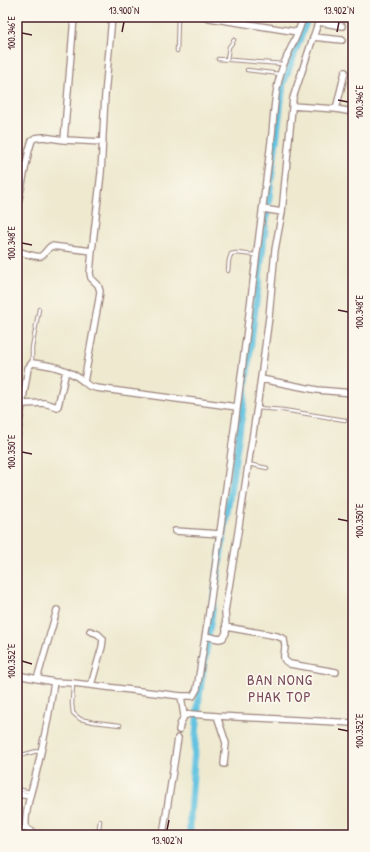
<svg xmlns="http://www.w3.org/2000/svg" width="370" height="852" font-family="'Patrick Hand',sans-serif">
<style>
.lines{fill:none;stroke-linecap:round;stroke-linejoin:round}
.canal{stroke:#62c2e0;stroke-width:7}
.service-casing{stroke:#9c847d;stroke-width:4.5}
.minor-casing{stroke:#9c847d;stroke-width:8}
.service{stroke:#fff;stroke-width:2.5}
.minor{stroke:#fff;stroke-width:5.5}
.ticks{fill:none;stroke:#4a1f2b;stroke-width:1.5}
.labels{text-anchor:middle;stroke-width:3.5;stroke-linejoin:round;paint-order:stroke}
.quarter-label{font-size:15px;letter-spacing:1px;fill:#794a5d;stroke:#fbf7ec}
.neatline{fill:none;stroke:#4a1f2b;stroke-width:1.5}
.ticks-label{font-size:10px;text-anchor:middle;fill:#4a1f2b}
</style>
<rect width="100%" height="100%" fill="#fbf7ec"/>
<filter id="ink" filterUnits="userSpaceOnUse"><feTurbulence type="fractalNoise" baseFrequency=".025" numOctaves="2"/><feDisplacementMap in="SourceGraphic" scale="8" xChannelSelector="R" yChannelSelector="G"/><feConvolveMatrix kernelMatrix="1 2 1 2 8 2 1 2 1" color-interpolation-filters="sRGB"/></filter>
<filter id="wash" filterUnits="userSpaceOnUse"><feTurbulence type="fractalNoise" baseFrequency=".012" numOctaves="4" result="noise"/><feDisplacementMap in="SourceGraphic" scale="16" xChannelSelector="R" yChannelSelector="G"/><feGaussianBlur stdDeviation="0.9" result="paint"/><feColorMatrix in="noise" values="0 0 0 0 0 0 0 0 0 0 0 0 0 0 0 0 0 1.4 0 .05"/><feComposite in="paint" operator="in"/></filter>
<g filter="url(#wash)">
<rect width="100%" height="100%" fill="#eee9cf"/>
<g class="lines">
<path class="canal" d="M190,835V815L199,696L242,414L283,84L308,17"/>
</g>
</g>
<g filter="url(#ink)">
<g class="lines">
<g class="service-casing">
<path id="service" d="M177,51L178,17
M218,59L283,64
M227,59L229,47L234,40
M247,70L280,74
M228,271L229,260L231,254L236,253L256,255
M32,363V348L39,309
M257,408L283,410L345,420
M248,464L267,468
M73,683L72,704L73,713L80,719L94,722L120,725
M22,755L41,750
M17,789L30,792
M98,835L100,821"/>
</g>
<g class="minor-casing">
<path id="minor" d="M112,17L105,95L101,173L92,251L90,273L91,278L98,285L100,291L99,299L84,382L89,386L96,388L237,407
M203,17L298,32
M320,17L293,98L282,212L275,250L269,317L258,400L238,532L225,611L226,627L277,636L284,639C284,641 285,644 285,646C285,655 280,659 290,664L336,672
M318,22L342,26
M313,37L342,40
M292,106L336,109L353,112
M336,109L345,72
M64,140L74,17
M17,208L29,150L32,140L35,138L43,137L64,140L103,142
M263,209L282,212
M17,251C22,252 36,258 41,256C45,254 47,249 51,246L92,251
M261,379L317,390L353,393
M22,404L44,403L57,407L58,406L66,371
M17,436L28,368L32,363C51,365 69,369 84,382
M175,531L220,534
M90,631L98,634L103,639L102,647L91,685
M205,636L219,639L223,638L226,633V627
M17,675L54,682L73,683L181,696H193L197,689L209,612L236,416L272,134C274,111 275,88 283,66C289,50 299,34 303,17
M37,679L57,610
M181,696L184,716
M217,716L226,743L224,764
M179,730L180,725L184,716L190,714L217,716L337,722L351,723L353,724
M17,794L30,796
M17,830L26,828
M37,835L26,828C24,809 35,781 39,761C45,735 50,709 54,682
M163,835L178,738"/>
</g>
<use href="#service" class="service"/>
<use href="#minor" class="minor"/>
</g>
</g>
<path class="ticks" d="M122,32L124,22M337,32L339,22M22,33L32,35M338,100L348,102M22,243L32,245M338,310L348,312M22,452L32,454M338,519L348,521M22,661L32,664M338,729L348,731M167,830L169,820"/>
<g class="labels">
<g class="quarter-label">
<text x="280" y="685">BAN NONG<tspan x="280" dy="17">PHAK TOP</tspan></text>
</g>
</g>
<rect width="370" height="852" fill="none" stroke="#fbf7ec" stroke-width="44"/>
<rect x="22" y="22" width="326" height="808" class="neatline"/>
<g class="ticks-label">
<text x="124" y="14">13.900°N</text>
<text x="339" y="14">13.902°N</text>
<text transform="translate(11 33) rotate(-90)" y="4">100.346°E</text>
<text transform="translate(359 102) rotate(-90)" y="4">100.346°E</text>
<text transform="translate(11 243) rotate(-90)" y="4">100.348°E</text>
<text transform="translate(359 312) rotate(-90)" y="4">100.348°E</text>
<text transform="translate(11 452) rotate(-90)" y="4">100.350°E</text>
<text transform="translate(359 521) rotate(-90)" y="4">100.350°E</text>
<text transform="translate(11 661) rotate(-90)" y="4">100.352°E</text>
<text transform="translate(359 731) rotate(-90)" y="4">100.352°E</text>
<text x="167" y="844">13.902°N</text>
</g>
</svg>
